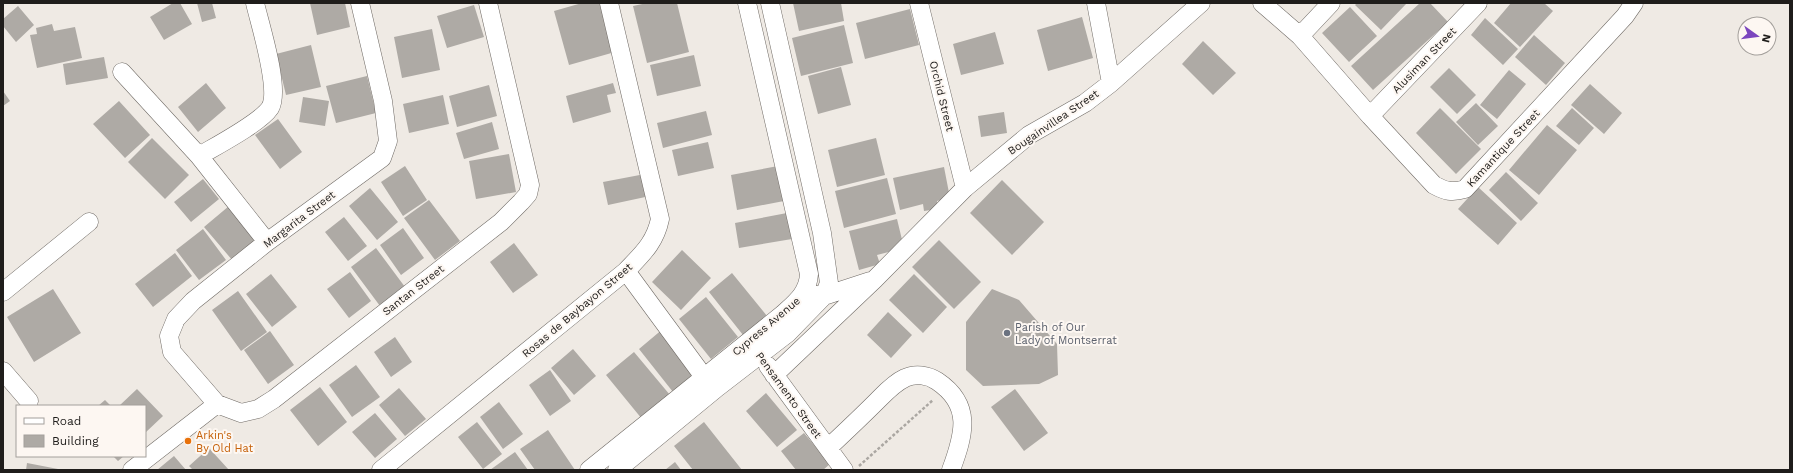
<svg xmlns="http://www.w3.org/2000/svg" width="1793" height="473" font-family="'Work Sans',sans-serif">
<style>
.building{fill:#aeaaa5}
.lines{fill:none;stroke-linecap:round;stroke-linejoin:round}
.street-casing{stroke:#706b66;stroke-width:19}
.path{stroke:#aba7a2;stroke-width:2.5;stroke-dasharray:3 2;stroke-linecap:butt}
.street{stroke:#fff;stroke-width:18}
.worship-dot{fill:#6b7280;stroke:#fdf7f2;stroke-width:1.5}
.food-dot{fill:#e8710a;stroke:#fdf7f2;stroke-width:1.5}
.labels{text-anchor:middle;stroke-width:4;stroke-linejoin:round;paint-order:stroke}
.street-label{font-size:11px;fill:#1f1d1b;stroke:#fdf7f2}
.worship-label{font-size:11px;fill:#5b616d;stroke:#fdf7f2;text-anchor:start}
.food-label{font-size:11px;fill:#c56008;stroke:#fdf7f2;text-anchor:start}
</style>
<rect width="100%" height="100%" fill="#efeae4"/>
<path class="building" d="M173,3H180L192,24L164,40L150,17Z
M197,3H212L216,18L202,22Z
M310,3H345L350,27L317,35Z
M582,3H602L615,52L569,65L554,11Z
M647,3H677L689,52L647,63L633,6Z
M793,3H841L844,21L799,31Z
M1357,3H1407L1381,30L1355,5Z
M1420,3H1430L1448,22L1373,90L1351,66Z
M1511,3H1544L1553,11L1520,47L1494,23Z
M474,5L484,37L447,48L437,16Z
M18,6L34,25L16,42L3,26V19Z
M1350,7L1377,36L1349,62L1322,33Z
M910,9L919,45L865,59L856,23Z
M1082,17L1093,58L1048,71L1037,30Z
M1485,18L1518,49L1503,65L1471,35Z
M52,24L54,31L75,27L82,58L37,68L30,35L37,34L36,28Z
M844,25L853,63L801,76L792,38Z
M432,29L440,70L402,78L394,37Z
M995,32L1004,64L961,75L953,44Z
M1534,35L1565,63L1546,85L1515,57Z
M1203,41L1236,73L1213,95L1182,64Z
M311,45L321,87L286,95L276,54Z
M694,55L701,86L657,96L650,65Z
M104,57L108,78L66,85L63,64Z
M841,67L851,105L818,114L808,76Z
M1449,68L1476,95L1457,114L1430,87Z
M1509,70L1526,84L1497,119L1480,105Z
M367,76L376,113L336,123L326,86Z
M206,83L226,108L198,132L178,107Z
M613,83L616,93L607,95L611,112L573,123L566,96Z
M1590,84L1622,113L1604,134L1571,105Z
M489,85L497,116L457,127L449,96Z
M3,91L10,101L3,106Z
M443,95L449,124L409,133L403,104Z
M303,97L329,101L325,126L299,122Z
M119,101L150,135L125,158L93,124Z
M1476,103L1498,126L1478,145L1456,122Z
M1440,108L1481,149L1456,174L1416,133Z
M1572,108L1594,128L1579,145L1556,126Z
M706,111L712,135L663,148L657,123Z
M1004,112L1007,133L981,137L978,116Z
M278,119L302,152L280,169L255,135Z
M492,122L499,149L464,159L456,133Z
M1547,125L1577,150L1539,195L1509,170Z
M152,138L189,175L165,199L128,162Z
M876,138L885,175L837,187L828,150Z
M708,142L714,168L678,176L672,150Z
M509,154L516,192L476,199L469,161Z
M405,166L427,200L403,216L381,182Z
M778,166L784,201L737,210L731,175Z
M944,167L950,198L937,201L938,209L924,211L923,204L900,210L893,178Z
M1506,172L1538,203L1521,221L1489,190Z
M645,174L650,196L608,205L603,182Z
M887,178L896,214L844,228L835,191Z
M203,179L219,199L191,222L174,202Z
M1002,180L1044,222L1012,255L970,213Z
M1478,187L1517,223L1498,245L1458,209Z
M370,188L398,222L377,240L349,206Z
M429,200L460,241L435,260L404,218Z
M229,206L258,240L233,261L204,227Z
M787,213L792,239L739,248L735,223Z
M344,217L367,246L348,261L325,232Z
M897,219L904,248L877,255L880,264L859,270L849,231Z
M403,228L424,258L401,275L380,245Z
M203,229L226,260L199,280L176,250Z
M939,240L981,282L954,309L912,267Z
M514,243L538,275L513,293L490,262Z
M376,248L405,287L380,306L351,267Z
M682,250L711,278L681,310L652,282Z
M175,253L192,276L153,307L135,284Z
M350,272L371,301L349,318L327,289Z
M732,273L767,316L743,335L709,292Z
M271,274L297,307L272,327L246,294Z
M914,274L947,307L923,333L889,300Z
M53,289L81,333L34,362L7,317Z
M992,289L1019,300L1057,344L1058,375L1039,384L983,386L966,370V322Z
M238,291L267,332L241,351L212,310Z
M706,297L738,337L711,359L679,319Z
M888,312L912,335L891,358L867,335Z
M664,328L698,371L673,392L639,349Z
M270,331L294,365L268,384L244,350Z
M395,337L412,362L391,377L374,352Z
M573,349L596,376L574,395L551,368Z
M634,352L670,395L642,419L606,375Z
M356,365L380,397L352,417L329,385Z
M550,370L571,401L550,416L529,385Z
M320,387L347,422L318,446L290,410Z
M399,388L426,419L405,436L379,405Z
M137,389L163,416L145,433V406H119Z
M1015,389L1048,433L1024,451L991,407Z
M766,393L797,430L777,447L746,411Z
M105,400L111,406H98Z
M499,402L523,434L503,449L480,417Z
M375,413L397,439L375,458L352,432Z
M477,422L502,454L483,469L458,437Z
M704,422L742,470H693L674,446Z
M548,430L575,470H535L520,449Z
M804,433L830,464L823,470H796L781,451Z
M209,448L229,470H193L189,466Z
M515,452L528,470H490Z
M113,456H124L118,461Z
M174,456L186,470H157Z
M675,462L681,470H665Z
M27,463L58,469L57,470H26Z"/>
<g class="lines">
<g class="street-casing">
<path id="street" d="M360,3L383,101L388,141L382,158L267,242L193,301L176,319L169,336L172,352L217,404L241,413L258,409L274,399L501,222L521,202L528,194L530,185L488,3
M919,3L965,188
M1096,3L1111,83
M1262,3L1300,36L1370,116L1434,185C1445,191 1452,193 1465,189L1625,16L1634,3
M1300,36L1331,3
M122,72L199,156L267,242
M1370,116L1478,3
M199,156C216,146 260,123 270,108C281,90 260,25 255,3
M626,271L704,377L714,384
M3,292L89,222
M816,295L824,296L870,281
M768,366L844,470
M3,371L29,401
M774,375L875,279L965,188L1029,135L1085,103L1111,83L1201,3
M828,448C844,433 861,417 877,401C885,393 894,383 905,378C915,373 928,375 937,381C973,405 964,435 951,470
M132,470L217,404
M381,470L626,271C642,254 655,243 660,219L609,3
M589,470L783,314C796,302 808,293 809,274L747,3
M617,470L718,387L788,333L824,296L829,283L822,233L770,3"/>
</g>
<path class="path" d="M859,466L933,400"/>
<use href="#street" class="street"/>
</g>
<circle class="worship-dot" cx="1007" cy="333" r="4"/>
<circle class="food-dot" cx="188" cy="441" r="4"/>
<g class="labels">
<g class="street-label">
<text transform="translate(1424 60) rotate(-46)" y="4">Alusiman Street</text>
<text transform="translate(942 96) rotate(76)" y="4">Orchid Street</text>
<text transform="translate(1053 122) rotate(-34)" y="4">Bougainvillea Street</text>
<text transform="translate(1503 148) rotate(-47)" y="4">Kamantique Street</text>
<text transform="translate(299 219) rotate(-37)" y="4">Margarita Street</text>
<text transform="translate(413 290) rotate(-38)" y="4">Santan Street</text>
<text transform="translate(577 310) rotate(-40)" y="4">Rosas de Baybayon Street</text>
<text transform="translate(766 326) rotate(-40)" y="4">Cypress Avenue</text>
<text transform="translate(789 395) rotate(54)" y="4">Pensamento Street</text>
</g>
<g class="worship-label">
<text x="1015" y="331">Parish of Our<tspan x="1015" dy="13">Lady of Montserrat</tspan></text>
</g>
<g class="food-label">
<text x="196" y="439">Arkin's<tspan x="196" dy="13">By Old Hat</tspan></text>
</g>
</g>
<rect width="1793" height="473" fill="none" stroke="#1f1d1b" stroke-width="8"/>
<rect x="16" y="405" width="130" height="52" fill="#fdf7f2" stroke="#a4a09c"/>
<rect x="24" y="418" width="20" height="6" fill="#ffffff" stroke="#a4a09c"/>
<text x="52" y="425" font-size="12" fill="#1f1d1b">Road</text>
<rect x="24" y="435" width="20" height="12" fill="#aeaaa5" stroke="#a4a09c"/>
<text x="52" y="445" font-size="12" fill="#1f1d1b">Building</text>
<g transform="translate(1757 36) rotate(104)"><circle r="19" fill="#fdf7f2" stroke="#a4a09c"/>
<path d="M0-3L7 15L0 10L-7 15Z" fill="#7b46be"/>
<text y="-6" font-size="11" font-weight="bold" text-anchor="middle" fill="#1f1d1b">N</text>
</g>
</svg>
